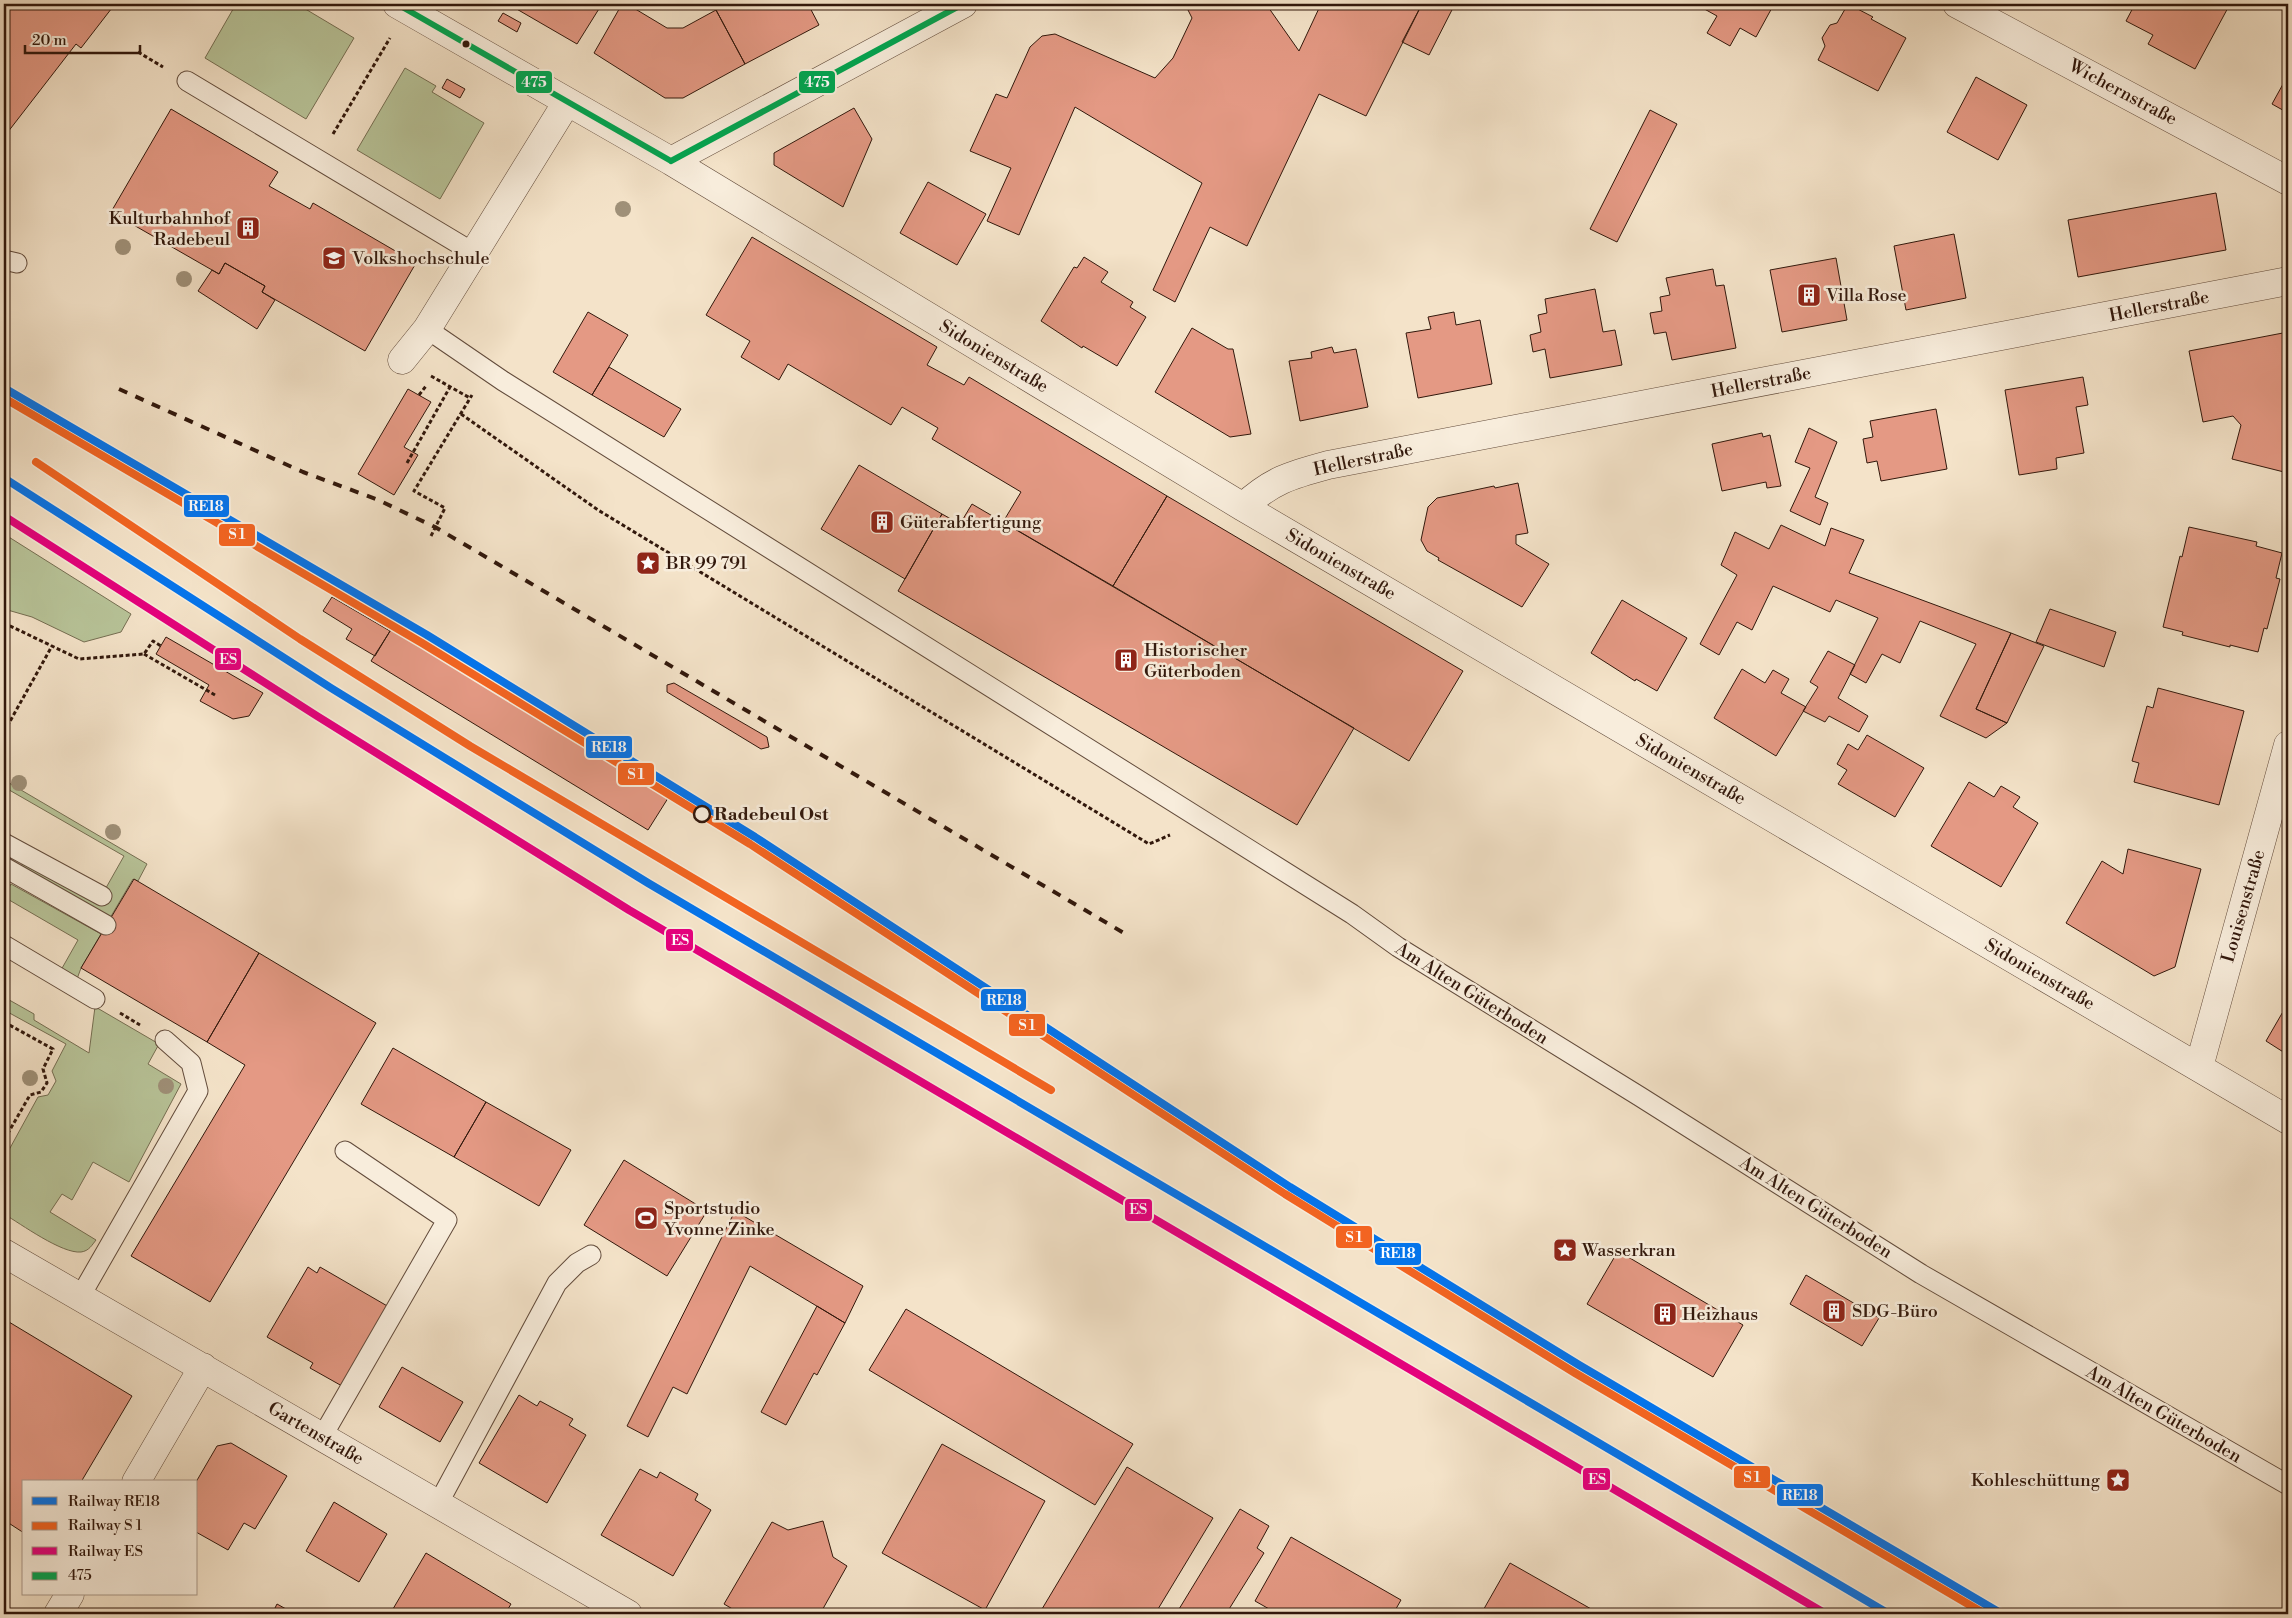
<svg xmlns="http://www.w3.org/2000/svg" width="2292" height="1618" font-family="'Libre Bodoni',serif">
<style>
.green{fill:#b8c499;stroke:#756e52}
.building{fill:#e49984;stroke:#32180c}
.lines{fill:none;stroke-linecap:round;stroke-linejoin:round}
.lane-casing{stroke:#624b3b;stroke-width:21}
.street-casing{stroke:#624b3b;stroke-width:29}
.path{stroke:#32180c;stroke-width:3;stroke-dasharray:4 2.5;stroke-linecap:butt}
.lane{stroke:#f8eddc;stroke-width:19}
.street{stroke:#f8eddc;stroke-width:28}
.rail{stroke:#32180c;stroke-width:4;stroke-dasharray:9 9;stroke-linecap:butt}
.bus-1-casing{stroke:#f8eddc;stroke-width:10}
.bus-1{stroke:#00a651;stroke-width:6}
.rail-1-casing{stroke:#f8eddc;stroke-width:11}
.rail-2-casing{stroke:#f8eddc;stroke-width:11}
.rail-3-casing{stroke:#f8eddc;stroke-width:11}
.rail-1{stroke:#0474ec;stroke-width:8}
.rail-2{stroke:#f36421;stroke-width:8}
.rail-3{stroke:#e5007d;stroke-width:8}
.tree{fill:#9f9078}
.bus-dot{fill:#32180c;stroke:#f8eddc;stroke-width:2}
.stop-dot{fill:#f8eddc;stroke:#32180c;stroke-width:2.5}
.labels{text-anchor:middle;stroke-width:5;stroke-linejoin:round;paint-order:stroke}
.street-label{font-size:18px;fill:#32180c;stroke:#f8eddc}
.poi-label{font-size:18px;fill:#32180c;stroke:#f8eddc;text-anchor:start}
.stop-label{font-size:18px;font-weight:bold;fill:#32180c;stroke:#f8eddc;text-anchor:start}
.line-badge{stroke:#f8eddc;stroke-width:2}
.badge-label{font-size:14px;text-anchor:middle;font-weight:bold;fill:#fff}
</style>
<rect width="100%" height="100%" fill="#f4e3c9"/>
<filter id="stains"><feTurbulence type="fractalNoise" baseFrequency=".004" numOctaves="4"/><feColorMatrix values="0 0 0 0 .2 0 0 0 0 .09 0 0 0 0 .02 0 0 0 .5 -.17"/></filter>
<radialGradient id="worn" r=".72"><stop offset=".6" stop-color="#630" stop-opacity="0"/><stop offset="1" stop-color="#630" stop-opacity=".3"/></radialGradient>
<path class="green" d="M236,4H297L354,38L306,119L205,58Z
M405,68L436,86L432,92L484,123L440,199L357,150Z
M4,534L131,614L121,632L84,642L32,617L4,609Z
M4,780L147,864L138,881L133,879L110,918L20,869L24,860L98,902L124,856L4,787Z
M11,884L101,934L81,968L77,979L61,970L78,940L4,897Z
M4,997L34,1014V1020L89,1053L95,1007L99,1009L159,1044L148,1064L181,1084L129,1182L93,1162L72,1200L62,1194L50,1212L96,1240C92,1245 89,1251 81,1252C62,1254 21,1224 4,1214V1159L38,1097L48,1095L56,1081L52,1071L66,1044L4,1010Z"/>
<path class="building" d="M11,4H115L81,48L76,44L4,137V16Z
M508,4H602L577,44Z
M622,4H627L667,28H683L716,10L745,64L683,98H665L594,53Z
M728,4H808L819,25L745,64L716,10Z
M1185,4H1266L1299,51L1321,4H1422L1366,116L1319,94L1247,246L1210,227L1175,302L1153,290L1202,183L1075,107L1019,235L987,221L1011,168L970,151L996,94L1007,98L1030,47L1042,36L1055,34L1155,78L1173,58L1192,18Z
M1422,4H1455L1429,55L1402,42Z
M1700,4H1774L1756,37L1740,28L1730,46L1707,33L1717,16L1699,6Z
M1848,4L1873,17L1871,19L1906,38L1878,91L1818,60L1825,46L1822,38L1830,25L1837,23Z
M2135,4H2230L2195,69L2148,44L2153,35L2126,21Z
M503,13L521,23L517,32L498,21Z
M2288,75V113L2272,104Z
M1976,77L2027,105L1998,160L1947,132Z
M447,79L465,89L460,98L442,88Z
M854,108L872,139L843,207L774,165V153Z
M171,109L278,172L269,186L310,209L313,203L416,263L365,351L262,292L265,286L225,263L219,274L111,212Z
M1650,110L1677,124L1617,242L1590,229Z
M928,182L986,214L957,265L900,233Z
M2216,193L2226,250L2078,277L2068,220Z
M1954,234L1966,298L1906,310L1894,246Z
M752,237L937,347L927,365L964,385L969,377L1167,496L1113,586L1003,522L1021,492L932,439L938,428L902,407L891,425L788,364L779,380L741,357L750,341L706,315Z
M1084,257L1108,272L1101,282L1133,302L1130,307L1146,317L1117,366L1083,346L1082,348L1041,321L1074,267L1077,268Z
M1836,258L1847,320L1782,332L1770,270Z
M225,263L265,286L262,292L275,300L257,329L198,291L212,270L219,274Z
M1713,269L1716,286L1724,285L1736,348L1672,360L1666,332L1654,334L1650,313L1662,311L1660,297L1670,295L1666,278Z
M1595,289L1603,332L1615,330L1622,365L1550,378L1545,349L1533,352L1530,335L1541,332L1538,315L1547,313L1545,299Z
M588,312L628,335L592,395L553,372Z
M1454,312L1456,325L1480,320L1492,384L1418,398L1406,333L1431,329L1428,317Z
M1192,328L1228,349H1233L1251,434L1230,437L1155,392Z
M2288,332V473L2232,459L2241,425L2233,416L2203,422L2189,351Z
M1332,347L1334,353L1356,349L1368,407L1300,421L1289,361L1312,358L1311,352Z
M609,367L681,409L664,437L592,395Z
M2083,377L2088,405L2076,407L2084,453L2056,458L2057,469L2019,475L2005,390Z
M408,389L431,402L404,447L418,455L394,495L358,474Z
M1936,409L1947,469L1881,481L1877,461L1867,463L1863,439L1873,437L1870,421Z
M1809,428L1837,442L1815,497L1828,503L1820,525L1790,511L1810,468L1795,462Z
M1762,433L1763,437L1770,435L1781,486L1767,488L1766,482L1722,491L1712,444Z
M859,465L942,514L905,579L821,529Z
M1518,483L1528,533L1516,535V544L1549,564L1522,607L1438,560L1439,558L1427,551L1421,540L1428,507L1437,498L1494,486L1495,488Z
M1167,496L1463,671L1409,761L1113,586Z
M972,504L1354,728L1297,825L898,591L942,514L960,524Z
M1781,525L1825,546L1831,528L1864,540L1849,573L2011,633L1976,709L2007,723L1986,738L1940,716L1976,644L1920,621L1900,663L1882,654L1866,683L1850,674L1878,618L1836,600L1830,612L1773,586L1752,630L1737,622L1719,655L1700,644L1737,575L1721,565L1735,532L1769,549Z
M2189,527L2257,542L2256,546L2282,553L2276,578L2280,579L2267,629L2264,628L2258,652L2230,645V647L2182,635L2183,632L2163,627L2180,556L2182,557Z
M332,597L390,631L375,656L346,639L352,629L323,611Z
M1622,600L1687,638L1657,691L1636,679L1635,681L1591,653Z
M2050,609L2116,632L2104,667L2036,642Z
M394,625L670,795L648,830L371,661Z
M2011,633L2044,646L2007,723L1976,709Z
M166,637L263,693L249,716L233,719L200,701L209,685L156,654Z
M1828,651L1855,665L1838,698L1868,716L1859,732L1829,716L1825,722L1803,711L1818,687L1810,682Z
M1742,669L1765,683L1773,670L1789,679L1781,693L1806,707L1776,756L1714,718Z
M674,683L767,737L769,747L761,749L667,692V685Z
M2158,688L2244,711L2219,805L2134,782L2139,763L2132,761L2147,706L2153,708Z
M1867,735L1924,768L1895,817L1838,784L1847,770L1837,764L1848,744L1858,750Z
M1969,782L1994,797L2001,786L2020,797L2013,807L2038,823L2001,887L1931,846Z
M2128,849L2201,869L2175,967L2154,976L2066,923L2102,861L2123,874Z
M134,879L259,953L207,1042L81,968Z
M259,953L376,1023L210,1302L131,1256L245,1065L207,1042Z
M2288,1003V1055L2266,1041Z
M393,1048L486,1102L454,1157L361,1104Z
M486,1102L571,1150L539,1206L454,1157Z
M624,1160L707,1211L667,1276L584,1225Z
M735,1211L863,1286L845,1323L750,1266L687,1394L673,1387L648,1437L627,1426Z
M1618,1251L1743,1325L1713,1377L1587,1304Z
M308,1267L317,1273L320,1267L389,1307L342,1386L310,1368L313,1363L267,1337Z
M1806,1275L1879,1318L1862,1346L1790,1304Z
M817,1306L845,1323L817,1375L814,1373L786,1425L761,1412Z
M906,1309L1133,1444L1095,1505L869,1370Z
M4,1319L132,1396L81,1482H24V1533L4,1520Z
M402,1367L463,1402L440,1442L379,1407Z
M519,1395L537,1406L540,1401L573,1419L569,1425L586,1435L547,1503L479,1463Z
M231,1443L287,1476L255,1529L244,1523L228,1550L196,1532V1482L217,1446Z
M942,1444L1045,1501L985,1610L882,1553Z
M1127,1467L1213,1518L1155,1614H1039Z
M640,1469L657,1478L660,1472L698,1494L695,1500L711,1510L673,1576L601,1535Z
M334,1502L387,1534L359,1582L306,1551Z
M1240,1509L1269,1526L1257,1548L1264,1553L1226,1614H1176Z
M823,1521L833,1557L847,1566L820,1614H741L724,1604L772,1522L788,1530Z
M1291,1537L1401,1600L1393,1614H1278L1255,1601Z
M426,1553L511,1604L505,1614H390Z
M1510,1563L1600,1614H1481Z
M277,1604L295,1614H272Z"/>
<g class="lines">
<g class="lane-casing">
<path id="lane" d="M187,81L474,253
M4,260L17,263
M427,329L503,381L1352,914L1398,947L1639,1096L1921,1274L2288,1485
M4,843L102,896
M4,867L106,925
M4,945L95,999
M80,1297L198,1091L191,1063L165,1040
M322,1437L447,1220L345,1151
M438,1504L557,1283L577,1263L591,1255"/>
</g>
<g class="street-casing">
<path id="street" d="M397,4L671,161L1243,507L2288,1120
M1957,4L2288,181
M671,161L963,4
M402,360L427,329L567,102
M1243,507C1272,480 1291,475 1328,465L2288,281
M2199,1067L2288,745
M4,1253L628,1614
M136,1482L203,1367
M58,1614L70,1594"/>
</g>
<path class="path" d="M138,52L163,67
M333,134L390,38
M431,376L470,398
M419,395L426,386
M461,414L598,510L1149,844L1170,835
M407,463L450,387
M431,536L445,508L414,491L472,395
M4,623L79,659L144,654L153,641L161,646
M144,654L215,695
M4,732L52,646
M120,1013L140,1025
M4,1022L53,1049L43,1069L47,1083L41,1092L30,1095L4,1140"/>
<use href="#lane" class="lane"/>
<use href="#street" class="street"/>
<path class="rail" d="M119,389L303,472L376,499L435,527L1129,936"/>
<g class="bus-1-casing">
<path id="bus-1" d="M397,4L671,161
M671,161L963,4"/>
</g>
<use href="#bus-1" class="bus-1"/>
<g class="rail-1-casing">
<path id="rail-1" d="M4,388L427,635L755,837L1290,1187L1579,1365L2002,1614
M4,478L331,688L648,883L1889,1614"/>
</g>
<g class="rail-2-casing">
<path id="rail-2" d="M4,398L422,643L750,844L1285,1194L1575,1373L1985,1614
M36,462L300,639L470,746L1051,1090"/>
</g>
<g class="rail-3-casing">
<path id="rail-3" d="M4,516L317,716L629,910L1826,1614"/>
</g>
<use href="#rail-1" class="rail-1"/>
<use href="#rail-2" class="rail-2"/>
<use href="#rail-3" class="rail-3"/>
</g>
<g class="tree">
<circle cx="623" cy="209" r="8"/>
<circle cx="123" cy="247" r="8"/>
<circle cx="184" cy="279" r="8"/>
<circle cx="19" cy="783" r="8"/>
<circle cx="113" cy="832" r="8"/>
<circle cx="30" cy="1078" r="8"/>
<circle cx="166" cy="1086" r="8"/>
</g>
<defs>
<g id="building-square" transform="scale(1.25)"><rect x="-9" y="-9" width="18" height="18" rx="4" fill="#8f2418" stroke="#f8eddc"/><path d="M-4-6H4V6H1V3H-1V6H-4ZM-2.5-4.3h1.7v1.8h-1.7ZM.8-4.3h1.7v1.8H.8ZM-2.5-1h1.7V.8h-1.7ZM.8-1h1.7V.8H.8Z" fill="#fff"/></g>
<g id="university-square" transform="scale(1.25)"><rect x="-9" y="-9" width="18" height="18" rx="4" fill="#8f2418" stroke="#f8eddc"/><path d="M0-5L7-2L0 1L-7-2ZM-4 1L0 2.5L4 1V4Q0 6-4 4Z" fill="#fff"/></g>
<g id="sight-square" transform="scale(1.25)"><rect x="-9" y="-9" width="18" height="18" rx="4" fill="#8f2418" stroke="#f8eddc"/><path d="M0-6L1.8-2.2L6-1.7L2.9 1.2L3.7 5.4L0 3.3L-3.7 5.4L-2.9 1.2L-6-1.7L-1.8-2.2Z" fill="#fff"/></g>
<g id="stadium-square" transform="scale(1.25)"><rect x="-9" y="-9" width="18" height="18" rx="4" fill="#8f2418" stroke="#f8eddc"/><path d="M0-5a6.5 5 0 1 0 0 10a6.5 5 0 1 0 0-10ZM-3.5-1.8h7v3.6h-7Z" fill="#fff"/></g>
</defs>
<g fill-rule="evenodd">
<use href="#building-square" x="248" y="228"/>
<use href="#university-square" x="334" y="258"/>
<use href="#building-square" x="1809" y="295"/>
<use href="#building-square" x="882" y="522"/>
<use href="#sight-square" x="648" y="563"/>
<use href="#building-square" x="1126" y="660"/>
<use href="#stadium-square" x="646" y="1218"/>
<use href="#sight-square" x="1565" y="1250"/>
<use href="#building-square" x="1834" y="1311"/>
<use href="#building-square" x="1665" y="1314"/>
<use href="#sight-square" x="2118" y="1480"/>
</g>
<circle class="bus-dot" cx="466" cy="44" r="4.5"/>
<circle class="stop-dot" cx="702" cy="814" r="8"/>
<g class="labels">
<g class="street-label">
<text transform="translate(2123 92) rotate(28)" y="6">Wichernstraße</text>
<text transform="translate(2159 306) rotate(-11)" y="6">Hellerstraße</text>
<text transform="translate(994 356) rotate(31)" y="6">Sidonienstraße</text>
<text transform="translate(1761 382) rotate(-11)" y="6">Hellerstraße</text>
<text transform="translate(1363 459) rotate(-12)" y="6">Hellerstraße</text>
<text transform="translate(1341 564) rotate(30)" y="6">Sidonienstraße</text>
<text transform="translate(1691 769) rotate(30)" y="6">Sidonienstraße</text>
<text transform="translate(2243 906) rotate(-74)" y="6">Louisenstraße</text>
<text transform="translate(2040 974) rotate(30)" y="6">Sidonienstraße</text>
<text transform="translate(1472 993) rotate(32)" y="6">Am Alten Güterboden</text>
<text transform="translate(1816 1207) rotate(32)" y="6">Am Alten Güterboden</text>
<text transform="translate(2164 1414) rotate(30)" y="6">Am Alten Güterboden</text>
<text transform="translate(316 1433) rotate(30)" y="6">Gartenstraße</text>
</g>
<g class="poi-label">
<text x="230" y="224" text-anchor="end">Kulturbahnhof<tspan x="230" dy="21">Radebeul</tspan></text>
<text x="352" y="264">Volkshochschule</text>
<text x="1826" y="301">Villa Rose</text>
<text x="900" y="528">Güterabfertigung</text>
<text x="666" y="569">BR 99 791</text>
<text x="1144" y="656">Historischer<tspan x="1144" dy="21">Güterboden</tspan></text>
<text x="664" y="1214">Sportstudio<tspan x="664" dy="21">Yvonne Zinke</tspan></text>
<text x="1582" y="1256">Wasserkran</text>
<text x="1852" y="1317">SDG-Büro</text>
<text x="1682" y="1320">Heizhaus</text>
<text x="2100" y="1486" text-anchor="end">Kohleschüttung</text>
</g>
<g class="stop-label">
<text x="714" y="820">Radebeul Ost</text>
</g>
</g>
<g class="line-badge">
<rect x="515" y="70" width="38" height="24" rx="5" fill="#00a651"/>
<rect x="798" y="70" width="38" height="24" rx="5" fill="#00a651"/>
<rect x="183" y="494" width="47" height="24" rx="5" fill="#0474ec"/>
<rect x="218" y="523" width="38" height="24" rx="5" fill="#f36421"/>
<rect x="214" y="647" width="28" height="24" rx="5" fill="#e5007d"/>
<rect x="585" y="735" width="48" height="24" rx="5" fill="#0474ec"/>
<rect x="617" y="762" width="38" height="24" rx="5" fill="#f36421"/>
<rect x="665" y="928" width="29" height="24" rx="5" fill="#e5007d"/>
<rect x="980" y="988" width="47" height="24" rx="5" fill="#0474ec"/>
<rect x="1008" y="1013" width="38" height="24" rx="5" fill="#f36421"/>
<rect x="1124" y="1198" width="29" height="24" rx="5" fill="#e5007d"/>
<rect x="1335" y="1225" width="38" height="24" rx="5" fill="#f36421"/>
<rect x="1374" y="1242" width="48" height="24" rx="5" fill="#0474ec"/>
<rect x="1733" y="1465" width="38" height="24" rx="5" fill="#f36421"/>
<rect x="1582" y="1467" width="29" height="24" rx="5" fill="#e5007d"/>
<rect x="1776" y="1483" width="48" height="24" rx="5" fill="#0474ec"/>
</g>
<g class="badge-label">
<text x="534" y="87">475</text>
<text x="817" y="87">475</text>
<text x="206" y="511">RE18</text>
<text x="237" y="539">S 1</text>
<text x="228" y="664">ES</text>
<text x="609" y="752">RE18</text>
<text x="636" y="779">S 1</text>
<text x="680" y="945">ES</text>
<text x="1004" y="1005">RE18</text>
<text x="1027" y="1030">S 1</text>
<text x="1138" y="1214">ES</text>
<text x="1354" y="1242">S 1</text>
<text x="1398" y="1258">RE18</text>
<text x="1752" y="1482">S 1</text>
<text x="1597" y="1484">ES</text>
<text x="1800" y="1500">RE18</text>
</g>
<rect width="2292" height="1618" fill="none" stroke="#f4e3c9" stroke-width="20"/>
<rect x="5" y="5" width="2282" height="1608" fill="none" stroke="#32180c" stroke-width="2.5"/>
<rect x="10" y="10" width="2272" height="1598" fill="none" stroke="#32180c"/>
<rect x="22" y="1480" width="175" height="115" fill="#f8eddc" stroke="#a99889"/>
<rect x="32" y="1497" width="25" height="8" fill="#0474ec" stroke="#a99889"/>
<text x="68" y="1506" font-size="15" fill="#32180c">Railway RE18</text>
<rect x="32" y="1522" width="25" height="8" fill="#f36421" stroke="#a99889"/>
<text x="68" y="1530" font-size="15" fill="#32180c">Railway S 1</text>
<rect x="32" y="1547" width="25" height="8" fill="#e5007d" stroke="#a99889"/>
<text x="68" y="1556" font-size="15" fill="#32180c">Railway ES</text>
<rect x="32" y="1572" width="25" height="8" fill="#00a651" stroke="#a99889"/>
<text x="68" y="1580" font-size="15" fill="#32180c">475</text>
<path d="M25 45v8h115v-8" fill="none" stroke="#32180c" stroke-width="2.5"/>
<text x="32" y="45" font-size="15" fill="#32180c" stroke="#f8eddc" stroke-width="4" paint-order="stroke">20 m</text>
<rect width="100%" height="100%" filter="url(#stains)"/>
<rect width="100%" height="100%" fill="url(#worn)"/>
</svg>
